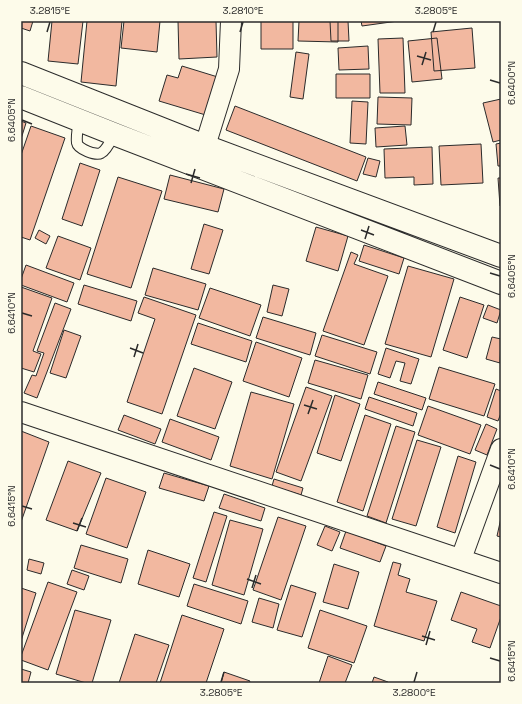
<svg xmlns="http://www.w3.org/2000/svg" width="522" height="704" font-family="'Space Grotesk',sans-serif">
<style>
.building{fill:#f2b8a0;stroke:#2b2b2b}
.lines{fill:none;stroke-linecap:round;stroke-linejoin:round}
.lane-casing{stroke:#2b2b2b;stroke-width:12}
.street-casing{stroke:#2b2b2b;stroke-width:22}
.primary-casing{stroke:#2b2b2b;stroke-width:24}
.lane{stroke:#fdfbea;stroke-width:10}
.street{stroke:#fdfbea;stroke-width:20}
.primary{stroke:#fdfbea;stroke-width:22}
.ticks{fill:none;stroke:#2b2b2b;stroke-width:1.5}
.neatline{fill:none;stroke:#2b2b2b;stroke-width:1.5}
.ticks-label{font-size:10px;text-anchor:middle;fill:#2b2b2b}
</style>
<rect width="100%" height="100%" fill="#fdfbea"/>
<path class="building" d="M21,21H33L30,31L21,28Z
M52,21H83L78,64L48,61Z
M87,21H122L116,86L81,82Z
M124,21H160L157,52L121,48Z
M178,21H216L217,57L179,59Z
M261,21H293V49H261Z
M299,21H338V42L298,41Z
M330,21H348L349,41H331Z
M361,21H398L362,26Z
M472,28L475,68L434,71L431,32Z
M403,38L405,93H380L378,39Z
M437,38L442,79L412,82L408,41Z
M368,46L369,69L339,70L338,48Z
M296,52L309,54L303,99L290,97Z
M182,66L221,78L209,116L159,101L167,75L178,78Z
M336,74H370V98H336Z
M378,97L412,98L411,125L377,124Z
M501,99V140L493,142L483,103Z
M352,101L368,102L366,144L350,143Z
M235,106L366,157L357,181L226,130Z
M21,121L26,123L21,139Z
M31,126L65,138L30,240L21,237V155Z
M405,126L407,145L376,147L375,128Z
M501,143V166H498L496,144Z
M481,144L483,183L441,185L439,146Z
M432,147L433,184L414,185V177L385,178L384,149Z
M368,158L380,161L376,177L363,174Z
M80,163L100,170L82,226L62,219Z
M170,175L224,189L218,212L164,199Z
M118,177L162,191L131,288L87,274Z
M498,178H501V206H500Z
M204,224L223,230L209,274L191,269Z
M316,227L348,236L338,271L306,261Z
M39,230L50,236L46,244L35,238Z
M58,236L91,248L80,280L46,268Z
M364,245L404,258L399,274L359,261Z
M351,252L358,255L354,264L388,276L364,345L323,331Z
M26,265L74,283L67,302L21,285V279Z
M408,266L454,279L431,357L385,344Z
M153,268L206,284L198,310L145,295Z
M84,285L137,301L131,321L78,304Z
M273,285L289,289L282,316L267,312Z
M21,287L52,298L33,351L41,354L34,372L21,368Z
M210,288L261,305L250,336L199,318Z
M144,297L196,315L162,414L127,402L155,319L138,313Z
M460,297L484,305L467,358L443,350Z
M55,303L71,309L37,398L24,393L32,375L36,376L44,353L37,351Z
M488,305L501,310L497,323L483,318Z
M263,317L316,333L310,355L256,338Z
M198,323L252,341L246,362L191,344Z
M64,330L81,336L66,378L50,373Z
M322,335L377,352L370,374L315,356Z
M492,337L501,339L500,363L486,359Z
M256,342L302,358L289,397L243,381Z
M386,348L419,359L411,384L400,381L405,363L396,361L390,378L378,374Z
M315,360L368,375L361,399L308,383Z
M439,367L495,384L484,416L429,399Z
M194,368L232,382L215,429L177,416Z
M378,382L426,398L422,410L374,394Z
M306,387L332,396L301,481L276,472Z
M496,389L501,391V413L498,421L487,417Z
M251,392L294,404L272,479L230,466Z
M335,395L360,404L341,461L317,453Z
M369,397L417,413L413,426L365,409Z
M428,406L481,425L470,454L418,435Z
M124,415L161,429L155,444L118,430Z
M365,415L391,424L363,511L337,502Z
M170,419L219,437L211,460L162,442Z
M486,424L497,429L487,455L475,450Z
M396,426L415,432L386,523L367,516Z
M21,431L49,442L21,522Z
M417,440L441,447L416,526L392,519Z
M458,456L476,462L455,533L437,527Z
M68,461L101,473L77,531L46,520Z
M164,473L209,486L204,501L159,488Z
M106,478L146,492L127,548L86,534Z
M274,479L303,488L301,495L272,486Z
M224,494L265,508L261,521L219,508Z
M214,512L227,516L206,582L193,578Z
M278,517L306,526L281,600L253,590Z
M501,518V537L497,536Z
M230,520L263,529L244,595L212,585Z
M325,526L340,532L332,551L317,545Z
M346,531L386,546L380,562L340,548Z
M81,545L128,559L121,583L74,568Z
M148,550L190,564L179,597L138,584Z
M29,559L44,563L41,574L27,570Z
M393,562L401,564L398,575L410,579L406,592L437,601L424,641L374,626Z
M334,564L359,572L348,609L323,602Z
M72,570L89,576L84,590L67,584Z
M48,582L77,592L48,670L21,660V656Z
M194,584L248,601L241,624L187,606Z
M291,585L316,593L302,637L277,630Z
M21,588L36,593L21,641Z
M461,592L501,606V617L490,648L472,642L477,629L451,620Z
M259,598L279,604L273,628L252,622Z
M75,610L111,620L92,683H86L56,674Z
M320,610L367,626L354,663L308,648Z
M182,615L224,629L206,683H160Z
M135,634L169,645L156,683H119Z
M328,656L352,665L345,683H319Z
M21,669L31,672L28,683H21Z
M224,672L250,681L249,683H221Z
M374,677L388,682V683H372Z"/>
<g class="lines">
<g class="lane-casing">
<path id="lane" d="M79,121C78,127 76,136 77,143C78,149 96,156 101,153C107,150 111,140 114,134"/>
</g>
<g class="street-casing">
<path id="street" d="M205,146L229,69L231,21
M21,412L501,573
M461,559L501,449"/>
</g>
<g class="primary-casing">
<path id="primary" d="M21,73L205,146L501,256
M21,97L114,134L501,283"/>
</g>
<use href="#lane" class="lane"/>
<use href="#street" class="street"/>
<use href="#primary" class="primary"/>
</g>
<path class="ticks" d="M47,32L50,22M240,32L243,22M433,32L436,22M417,56L431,60M422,65L426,52M490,80L500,83M22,120L32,124M186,174L200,178M191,183L195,169M361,230L374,235M365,239L369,226M490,273L500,276M22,313L32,316M130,348L143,353M134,357L138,344M304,405L317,409M308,414L313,400M490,465L500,469M22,506L32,509M73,523L86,527M77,531L82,518M247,579L261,584M252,588L256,575M422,636L435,640M426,645L430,631M490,658L500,661M221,682L224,672M414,682L417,672"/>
<rect width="522" height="704" fill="none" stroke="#fdfbea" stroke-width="44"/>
<rect x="22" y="22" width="478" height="660" class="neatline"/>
<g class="ticks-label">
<text x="50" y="14">3.2815°E</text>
<text x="243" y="14">3.2810°E</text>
<text x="436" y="14">3.2805°E</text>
<text transform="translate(511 83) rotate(-90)" y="4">6.6400°N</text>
<text transform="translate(11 120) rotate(-90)" y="4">6.6405°N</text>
<text transform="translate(511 276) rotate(-90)" y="4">6.6405°N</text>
<text transform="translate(11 313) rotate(-90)" y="4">6.6410°N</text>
<text transform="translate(511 469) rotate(-90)" y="4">6.6410°N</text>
<text transform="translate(11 506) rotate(-90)" y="4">6.6415°N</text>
<text transform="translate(511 661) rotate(-90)" y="4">6.6415°N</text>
<text x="221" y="696">3.2805°E</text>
<text x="414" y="696">3.2800°E</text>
</g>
</svg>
